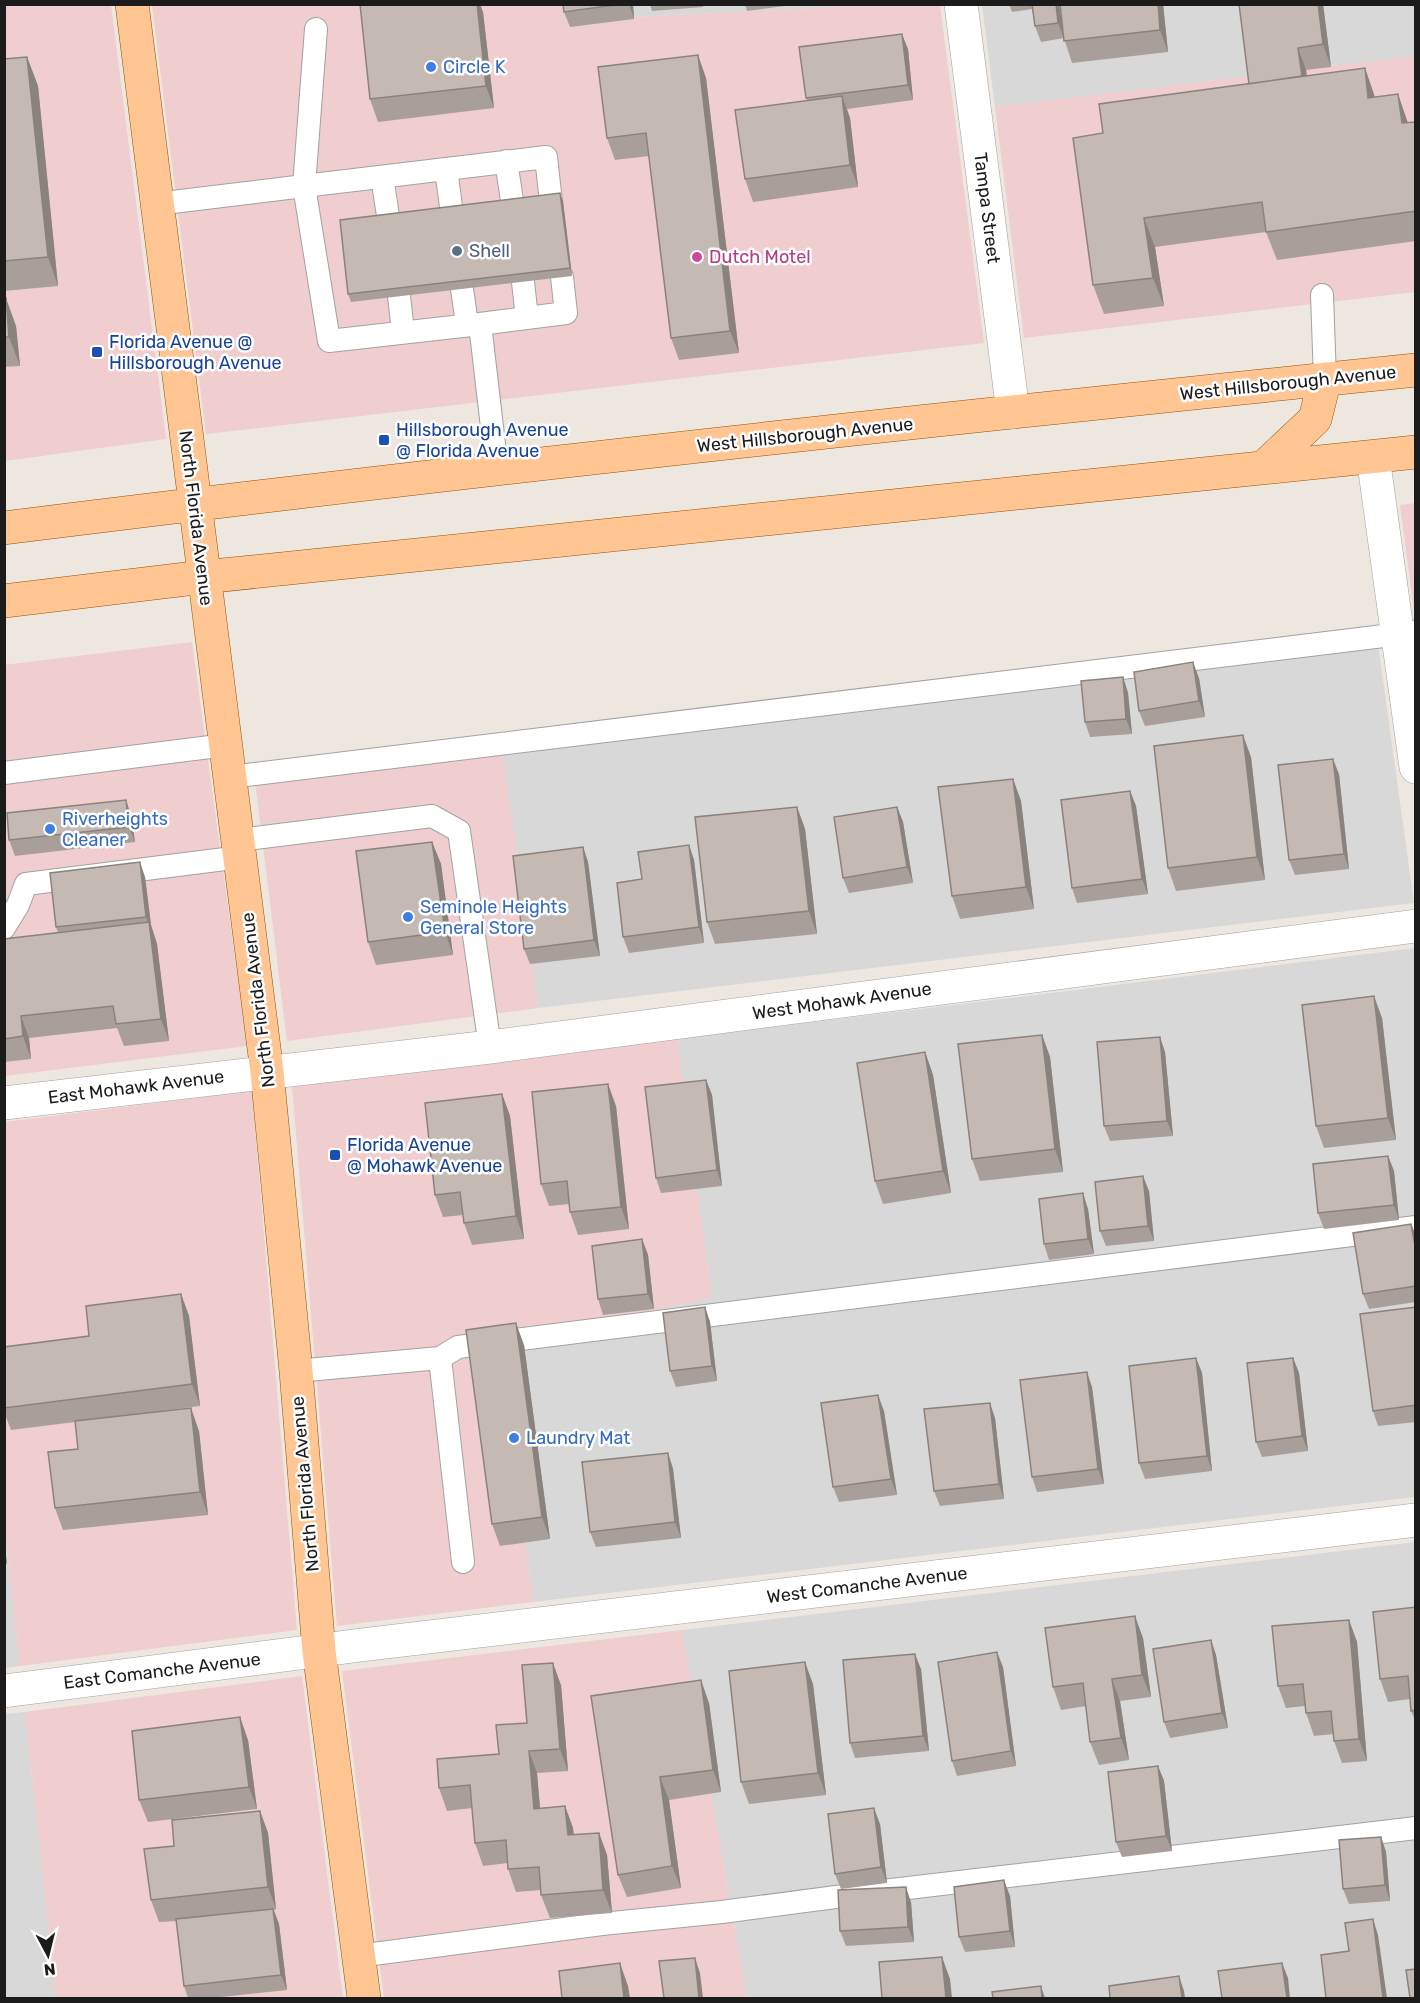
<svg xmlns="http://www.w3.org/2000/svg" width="1420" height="2003" font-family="Rubik,sans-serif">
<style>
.residential{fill:#d9d8d8}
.commercial{fill:#f0cdcf}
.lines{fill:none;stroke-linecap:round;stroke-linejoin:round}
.service-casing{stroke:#a2a2a2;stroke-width:24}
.minor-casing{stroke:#a2a2a2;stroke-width:34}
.primary-casing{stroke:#925300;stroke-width:34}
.service{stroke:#fff;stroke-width:22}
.minor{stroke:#fff;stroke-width:33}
.primary{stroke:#ffc593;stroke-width:33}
.wall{fill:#a99f9a}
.shaded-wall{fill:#8a827d}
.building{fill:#c5b9b3;stroke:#8a827d;stroke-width:1.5}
.shop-dot{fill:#3f7fe0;stroke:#fff;stroke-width:2}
.service-dot{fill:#5c6f8a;stroke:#fff;stroke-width:2}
.hotel-dot{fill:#d1479c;stroke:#fff;stroke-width:2}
.transit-dot{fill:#1a4fb4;stroke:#fff;stroke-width:2}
.labels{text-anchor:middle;stroke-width:5;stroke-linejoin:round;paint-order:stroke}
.shop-label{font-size:18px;fill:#366cbe;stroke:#fff;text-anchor:start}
.street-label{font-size:18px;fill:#1b1b1b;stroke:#fff}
.service-label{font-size:18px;fill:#4e5e75;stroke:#fff;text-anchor:start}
.hotel-label{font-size:18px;fill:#b23c85;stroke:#fff;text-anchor:start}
.transit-label{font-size:18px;fill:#164399;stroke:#fff;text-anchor:start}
</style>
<rect width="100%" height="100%" fill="#ede7e0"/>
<path class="residential" d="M631,5H855L818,8L633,17Z
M982,5H1415V56L995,107Z
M1378,644L1414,903L538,1008L502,748Z
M1415,948V1497L533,1602L498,1343L712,1298L677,1039Z
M4,1522L20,1666L5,1668H4Z
M1415,1542V1998H747L682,1630Z
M25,1712L56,1998H5L4,1714Z"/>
<path class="commercial" d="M631,4L633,17L818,8L855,4L940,5L984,343L206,434L152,5Z
M4,5H111L166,439L5,461Z
M1415,56V292L1024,338L995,107Z
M1415,503H1416L1415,618L1400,505Z
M192,642L247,1046L5,1076L4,665Z
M502,748L538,1008L287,1041L255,781Z
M677,1039L712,1298L498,1343L533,1602L337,1626L292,1086Z
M252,1091L297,1630L20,1666L4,1522V1122Z
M682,1630L747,1998H384L342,1671Z
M302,1676L343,1998H56L25,1712Z"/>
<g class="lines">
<g class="service-casing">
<path id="service" d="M316,29L304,186L546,157L551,202
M506,161L513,207
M446,169L452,214
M382,177L389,222
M156,204L304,186L329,341L480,324L497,470
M523,282L527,318
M462,289L467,324
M1322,295L1325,379
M399,296L403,332
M480,324L566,313L562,277
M4,773L226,745
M230,777L1416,632
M239,840L432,816L459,831L490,1047
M4,928L18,905L26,884L241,857
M440,1358L458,1347L1416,1227
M296,1371L440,1358L463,1562
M358,1956L602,1924L722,1912L866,1893L1416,1828"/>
</g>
<g class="minor-casing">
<path id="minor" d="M961,4L1013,412
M1373,457L1416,767
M4,1103L490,1047L1416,926
M4,1691L361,1645L1416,1520"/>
</g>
<g class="primary-casing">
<path id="primary" d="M132,4L267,1072L296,1371L319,1651L364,1998
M1263,468L1315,419L1325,379
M4,528C474,469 945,418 1416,370
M4,601L203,577L1416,452"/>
</g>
<use href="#service" class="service"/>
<use href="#minor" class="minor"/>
<use href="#primary" class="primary"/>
</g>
<path class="wall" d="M563,4H633L634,19L570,27L564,12Z
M650,4H703V7L652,11Z
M745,4H799L747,11Z
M1009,4H1059L1064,36L1060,4H1163L1168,52L1072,63L1064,38L1041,42L1035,26L1032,9L1012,12Z
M1239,4H1323L1331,67L1306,70L1307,76L1375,97L1408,123L1416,122V241L1277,260L1266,232L1155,247L1164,306L1104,314L1093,285L1103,133L1249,84Z
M483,12L494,108L378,122L370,99Z
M908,49L913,100L847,109L850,118L858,187L753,202L745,179L807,100L806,98Z
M27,57L38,86L58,286L4,291V59Z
M706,78L739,353L679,360L671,338L649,156L615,160L607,138Z
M563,201L572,276L351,302L348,294Z
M4,298L16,326L20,366L4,367Z
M1123,677L1128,693L1132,734L1090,737L1085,722Z
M1199,678L1205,717L1145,726L1139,711Z
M1251,757L1265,880L1176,891L1168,868Z
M1339,774L1349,869L1295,875L1289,860Z
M1013,779L1021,801L1034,909L960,919L952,896Z
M1130,791L1136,806L1148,894L1077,903L1072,888Z
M797,807L805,829L817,934L715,944L707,922Z
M897,807L903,822L913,883L849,893L843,878Z
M131,815L135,842L15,856L9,840Z
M432,842L441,864L453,955L376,965L368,942Z
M689,845L694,860L704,943L629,953L623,937L642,879Z
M583,847L588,862L600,956L530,964L524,949Z
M145,877L151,925L157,944L169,1041L124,1046L117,1028L29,1038L31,1059L4,1062V939L58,933L56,927Z
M1382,1018L1396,1140L1324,1148L1316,1126Z
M1042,1035L1050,1057L1063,1172L980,1181L972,1159Z
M925,1052L933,1075L951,1193L883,1204L875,1181Z
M1165,1052L1173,1136L1110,1141L1104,1126Z
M706,1080L712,1095L722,1186L661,1193L656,1178Z
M502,1094L510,1116L524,1239L472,1245L464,1223L463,1215L443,1217L435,1195Z
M616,1106L629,1229L578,1235L570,1212L569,1204L549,1206L541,1184Z
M1388,1156L1394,1171L1399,1220L1324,1229L1318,1213Z
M1149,1191L1154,1241L1106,1246L1100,1231Z
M1088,1209L1094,1254L1049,1260L1044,1244Z
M1411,1224L1416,1236V1302L1369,1309L1363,1294Z
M642,1239L648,1255L654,1309L603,1315L598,1299Z
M181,1294L189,1316L200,1406L129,1415L199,1431L208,1515L63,1530L55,1508L78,1449L75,1422L11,1430L4,1412V1347L89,1336Z
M705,1307L710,1322L717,1381L676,1387L670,1371Z
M1416,1307V1422L1378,1426L1373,1411Z
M524,1345L550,1539L500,1546L492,1524Z
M1196,1358L1202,1373L1212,1471L1145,1479L1139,1463Z
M1293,1358L1299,1373L1308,1451L1262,1457L1256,1442Z
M1092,1387L1104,1484L1037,1492L1032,1477Z
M884,1411L897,1495L839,1502L833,1487Z
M995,1418L1004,1499L940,1506L934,1491Z
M668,1453L673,1469L681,1538L596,1547L590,1532Z
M4,1540L7,1564H4Z
M1416,1607V1722L1411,1711L1410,1699L1388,1702L1380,1679Z
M1349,1620L1357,1642L1367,1761L1342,1763L1334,1741L1333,1734L1314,1736L1306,1713L1305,1706L1286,1708L1278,1686Z
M1143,1638L1151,1697L1120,1701L1129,1760L1099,1765L1090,1742L1086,1706L1061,1710L1053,1687Z
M1211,1640L1216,1655L1228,1728L1170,1738L1164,1722Z
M1003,1667L1016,1766L957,1776L952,1761Z
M921,1669L929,1751L855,1758L850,1743Z
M813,1684L826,1795L749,1804L741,1782Z
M561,1685L568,1771L537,1773L540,1808L565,1806L573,1828L574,1835L599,1833L607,1855L612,1913L550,1918L541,1895V1890L516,1892L508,1869V1863L483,1866L475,1843L472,1808L447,1811L439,1788L499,1754Z
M591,1696L709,1703L721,1792L669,1800L681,1888L627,1897L618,1875Z
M248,1740L257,1809L148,1822L139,1800Z
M1158,1766L1164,1781L1172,1851L1122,1857L1116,1842Z
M260,1811L268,1833L276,1909L274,1910L279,1924L287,1990L212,1998H188L184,1986L176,1921L159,1922L151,1900L174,1846Z
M880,1824L887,1883L841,1889L835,1874Z
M1381,1837L1386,1852L1390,1901L1349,1904L1343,1889Z
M1010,1896L1015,1947L965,1952L959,1937Z
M911,1902L914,1942L846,1946L840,1931Z"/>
<path class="shaded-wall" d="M477,4H480L483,12L494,108L486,86Z
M629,4H633L634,19Z
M1056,4H1059L1064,38L1058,23Z
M1158,4H1163L1168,52L1160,30Z
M1318,4H1323L1331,67L1323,44Z
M902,34L908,49L913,100L908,85Z
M1298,48L1306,70L1310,99L1302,77Z
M698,55L706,78L739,353L730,331Z
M27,57L38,86L58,286L48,257Z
M1365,68L1375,97L1368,98Z
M1398,94L1408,123H1402Z
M842,96L850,118L858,187L850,165Z
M560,193L563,201L572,276L570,268Z
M1144,218L1155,247L1164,306L1153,278Z
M6,298L16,326L20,366L9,337Z
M1193,662L1199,678L1205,717L1199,701Z
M1123,677L1128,693L1132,734L1126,719Z
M1243,735L1251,757L1265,880L1257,857Z
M1333,759L1339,774L1349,869L1344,854Z
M1013,779L1021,801L1034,909L1026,887Z
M1130,791L1136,806L1148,894L1142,879Z
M126,800L131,815L135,842L129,827Z
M797,807L805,829L817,934L809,911Z
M897,807L903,822L913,883L907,867Z
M432,842L441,864L453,955L445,932Z
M689,845L694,860L704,943L699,927Z
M583,847L588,862L600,956L594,940Z
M140,862L145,877L151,925L157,944L169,1041L161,1019L150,929L146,917Z
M1374,996L1382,1018L1396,1140L1388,1118Z
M21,1016L29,1038L31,1059L23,1036Z
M1042,1035L1050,1057L1063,1172L1055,1149Z
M1160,1037L1165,1052L1173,1136L1167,1121Z
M925,1052L933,1075L951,1193L943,1171Z
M706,1080L712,1095L722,1186L717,1170Z
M608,1084L616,1106L629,1229L621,1207Z
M502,1094L510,1116L524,1239L516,1216Z
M1388,1156L1394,1171L1399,1220L1394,1205Z
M1143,1176L1149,1191L1154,1241L1148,1226Z
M1083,1193L1088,1209L1094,1254L1088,1239Z
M1411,1224L1416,1236V1251Z
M642,1239L648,1255L654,1309L648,1294Z
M181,1294L189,1316L200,1406L192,1384Z
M705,1307L710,1322L717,1381L712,1366Z
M516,1323L524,1345L550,1539L542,1517Z
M1196,1358L1202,1373L1212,1471L1207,1456Z
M1293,1358L1299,1373L1308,1451L1302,1436Z
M1087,1372L1092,1387L1104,1484L1098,1469Z
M878,1395L884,1411L897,1495L891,1479Z
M990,1403L995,1418L1004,1499L999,1484Z
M191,1408L199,1431L208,1515L200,1492Z
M668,1453L673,1469L681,1538L675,1522Z
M4,1540L7,1564L4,1556Z
M1135,1616L1143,1638L1151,1697L1142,1675Z
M1349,1620L1357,1642L1367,1761L1359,1739Z
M1211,1640L1216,1655L1228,1728L1222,1713Z
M997,1652L1003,1667L1016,1766L1011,1751Z
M915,1654L921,1669L929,1751L923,1736Z
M805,1662L813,1684L826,1795L818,1773Z
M553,1663L561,1685L568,1771L560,1749Z
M1112,1679L1120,1701L1129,1760L1121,1738Z
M701,1680L709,1703L721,1792L713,1770Z
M240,1717L248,1740L257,1809L249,1787Z
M529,1751L537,1773L542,1831L534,1809Z
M1158,1766L1164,1781L1172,1851L1166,1836Z
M660,1777L669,1800L681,1888L672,1866Z
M565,1806L573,1828L576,1858L568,1835Z
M874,1808L880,1824L887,1883L881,1867Z
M260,1811L268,1833L276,1909L268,1887Z
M599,1833L607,1855L612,1913L603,1890Z
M1381,1837L1386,1852L1390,1901L1385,1885Z
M1004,1880L1010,1896L1015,1947L1010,1931Z
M906,1887L911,1902L914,1942L908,1927Z
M273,1909L279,1924L287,1990L281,1975Z
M1373,1919L1378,1935L1387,1998H1383Z
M942,1957L950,1979L952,1998H946Z
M695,1958L700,1973L703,1998H699Z
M620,1963L628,1986L630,1998H624Z
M1282,1963L1288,1978L1290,1998H1287Z
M1179,1976L1184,1991L1185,1998H1182Z
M1041,1986L1045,1998H1042Z"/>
<path class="building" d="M360,4H477L486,86L370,99Z
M563,4H622L564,12Z
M1032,4H1056L1058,23L1035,26Z
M1060,4H1158L1160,30L1064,41Z
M1239,4H1318L1323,44L1298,48L1302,76L1249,84Z
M902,34L908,85L806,98L799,47Z
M698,55L730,331L671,338L646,133L607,138L598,67Z
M27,57L48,257L4,261V59Z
M1365,68L1368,98L1398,94L1402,123L1416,122V211L1266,232L1262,202L1144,218L1153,278L1093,285L1073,138L1103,133L1099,104Z
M842,96L850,165L745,179L735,110Z
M560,193L570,268L348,294L340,220Z
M4,298H6L9,337H4Z
M1193,662L1199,701L1139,711L1134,672Z
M1123,677L1126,719L1085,722L1081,681Z
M1243,735L1257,857L1168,868L1154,746Z
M1333,759L1344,854L1289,860L1278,765Z
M1013,779L1026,887L952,896L938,787Z
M1130,791L1142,879L1072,888L1061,800Z
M126,800L129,827L9,840L7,813Z
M797,807L809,911L707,922L695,817Z
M897,807L907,867L843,878L834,817Z
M432,842L445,932L368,942L356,851Z
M689,845L699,927L623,937L617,883L642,879L638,852Z
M583,847L594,940L524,949L513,856Z
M140,862L146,917L56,927L50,873Z
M149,922L161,1019L116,1024L113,1006L21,1016L23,1036L4,1039V939Z
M1374,996L1388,1118L1316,1126L1302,1005Z
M1042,1035L1055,1149L972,1159L958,1044Z
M1160,1037L1167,1121L1104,1126L1097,1042Z
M925,1052L943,1171L875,1181L857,1063Z
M706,1080L717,1170L656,1178L645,1087Z
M608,1084L621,1207L570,1212L567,1181L541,1184L532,1092Z
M502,1094L516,1216L464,1223L460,1192L435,1195L425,1103Z
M1388,1156L1394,1205L1318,1213L1313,1164Z
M1143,1176L1148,1226L1100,1231L1095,1182Z
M1083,1193L1088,1239L1044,1244L1039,1199Z
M1411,1224L1416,1251V1286L1363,1294L1353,1233Z
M642,1239L648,1294L598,1299L592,1246Z
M181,1294L192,1384L4,1408V1347L89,1336L86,1306Z
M705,1307L712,1366L670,1371L663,1313Z
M1416,1307V1405L1373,1411L1360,1314Z
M516,1323L542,1517L492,1524L466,1330Z
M1196,1358L1207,1456L1139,1463L1129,1366Z
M1293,1358L1302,1436L1256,1442L1247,1363Z
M1087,1372L1098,1469L1032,1477L1020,1380Z
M878,1395L891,1479L833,1487L821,1403Z
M990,1403L999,1484L934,1491L924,1409Z
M191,1408L200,1492L55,1508L48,1452L78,1449L75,1421Z
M668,1453L675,1522L590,1532L582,1462Z
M1416,1607V1710L1411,1711L1408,1676L1380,1679L1373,1612Z
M1135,1616L1142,1675L1112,1679L1121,1738L1090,1742L1083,1683L1053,1687L1045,1628Z
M1349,1620L1359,1739L1334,1741L1331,1711L1306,1713L1303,1684L1278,1686L1272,1626Z
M1211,1640L1222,1713L1164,1722L1153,1649Z
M997,1652L1011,1751L952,1761L938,1662Z
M915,1654L923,1736L850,1743L843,1660Z
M805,1662L818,1773L741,1782L729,1671Z
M553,1663L560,1749L529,1751L534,1809L565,1806L568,1835L599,1833L603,1890L541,1895L539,1867L508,1869L506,1840L475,1843L470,1785L439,1788L437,1759L499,1754L496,1725L527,1723L522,1665Z
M701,1680L713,1770L660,1777L672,1866L618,1875L591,1696Z
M240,1717L249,1787L139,1800L132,1731Z
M1158,1766L1166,1836L1116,1842L1108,1772Z
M874,1808L881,1867L835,1874L828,1814Z
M260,1811L268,1887L151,1900L144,1849L174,1846L172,1820Z
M1381,1837L1385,1885L1343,1889L1339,1840Z
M1004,1880L1010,1931L959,1937L954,1887Z
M906,1887L908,1927L840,1931L838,1890Z
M273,1909L281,1975L184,1986L176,1919Z
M1373,1919L1383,1998H1326L1321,1955L1349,1951L1345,1923Z
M942,1957L946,1998H882L879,1962Z
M695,1958L699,1998H664L659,1961Z
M620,1963L624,1998H562L559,1971Z
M1282,1963L1287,1998H1222L1218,1971Z
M1416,1969V1998H1410L1406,1970Z
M1179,1976L1182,1998H1110L1109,1986Z
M1041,1986L1042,1998H993L992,1992Z"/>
<g class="shop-dot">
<circle cx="431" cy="67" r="6"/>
<circle cx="50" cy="829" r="6"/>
<circle cx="408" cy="917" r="6"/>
<circle cx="514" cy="1438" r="6"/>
</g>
<circle class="service-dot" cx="457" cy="251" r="6"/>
<circle class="hotel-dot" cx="697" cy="257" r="6"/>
<g class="transit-dot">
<rect x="91" y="346" width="12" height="12" rx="3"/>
<rect x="378" y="434" width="12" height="12" rx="3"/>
<rect x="329" y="1149" width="12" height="12" rx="3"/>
</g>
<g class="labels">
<g class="shop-label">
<text x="443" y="73">Circle K</text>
<text x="62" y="825">Riverheights<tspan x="62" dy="21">Cleaner</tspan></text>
<text x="420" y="913">Seminole Heights<tspan x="420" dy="21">General Store</tspan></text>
<text x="526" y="1444">Laundry Mat</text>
</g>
<g class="street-label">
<text transform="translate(987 208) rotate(83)" y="6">Tampa Street</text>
<text transform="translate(1288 383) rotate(-6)" y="6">West Hillsborough Avenue</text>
<text transform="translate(805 435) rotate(-6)" y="6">West Hillsborough Avenue</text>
<text transform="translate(196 518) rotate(83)" y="6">North Florida Avenue</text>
<text transform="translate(258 1000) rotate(-97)" y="6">North Florida Avenue</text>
<text transform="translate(842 1001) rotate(-8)" y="6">West Mohawk Avenue</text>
<text transform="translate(136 1087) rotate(-7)" y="6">East Mohawk Avenue</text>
<text transform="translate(305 1484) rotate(-95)" y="6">North Florida Avenue</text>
<text transform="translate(867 1585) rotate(-7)" y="6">West Comanche Avenue</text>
<text transform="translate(162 1671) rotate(-7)" y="6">East Comanche Avenue</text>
</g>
<g class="service-label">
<text x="469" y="257">Shell</text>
</g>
<g class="hotel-label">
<text x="709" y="263">Dutch Motel</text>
</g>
<g class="transit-label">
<text x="109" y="348">Florida Avenue @<tspan x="109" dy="21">Hillsborough Avenue</tspan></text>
<text x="396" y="436">Hillsborough Avenue<tspan x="396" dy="21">@ Florida Avenue</tspan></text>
<text x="347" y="1151">Florida Avenue<tspan x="347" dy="21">@ Mohawk Avenue</tspan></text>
</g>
</g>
<rect width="1420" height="2003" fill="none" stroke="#1b1b1b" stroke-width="12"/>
<g transform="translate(48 1955) rotate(173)" stroke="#ffffff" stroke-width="4.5" paint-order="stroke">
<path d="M0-4.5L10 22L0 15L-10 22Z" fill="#1b1b1b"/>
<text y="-9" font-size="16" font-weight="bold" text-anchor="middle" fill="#1b1b1b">N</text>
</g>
</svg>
